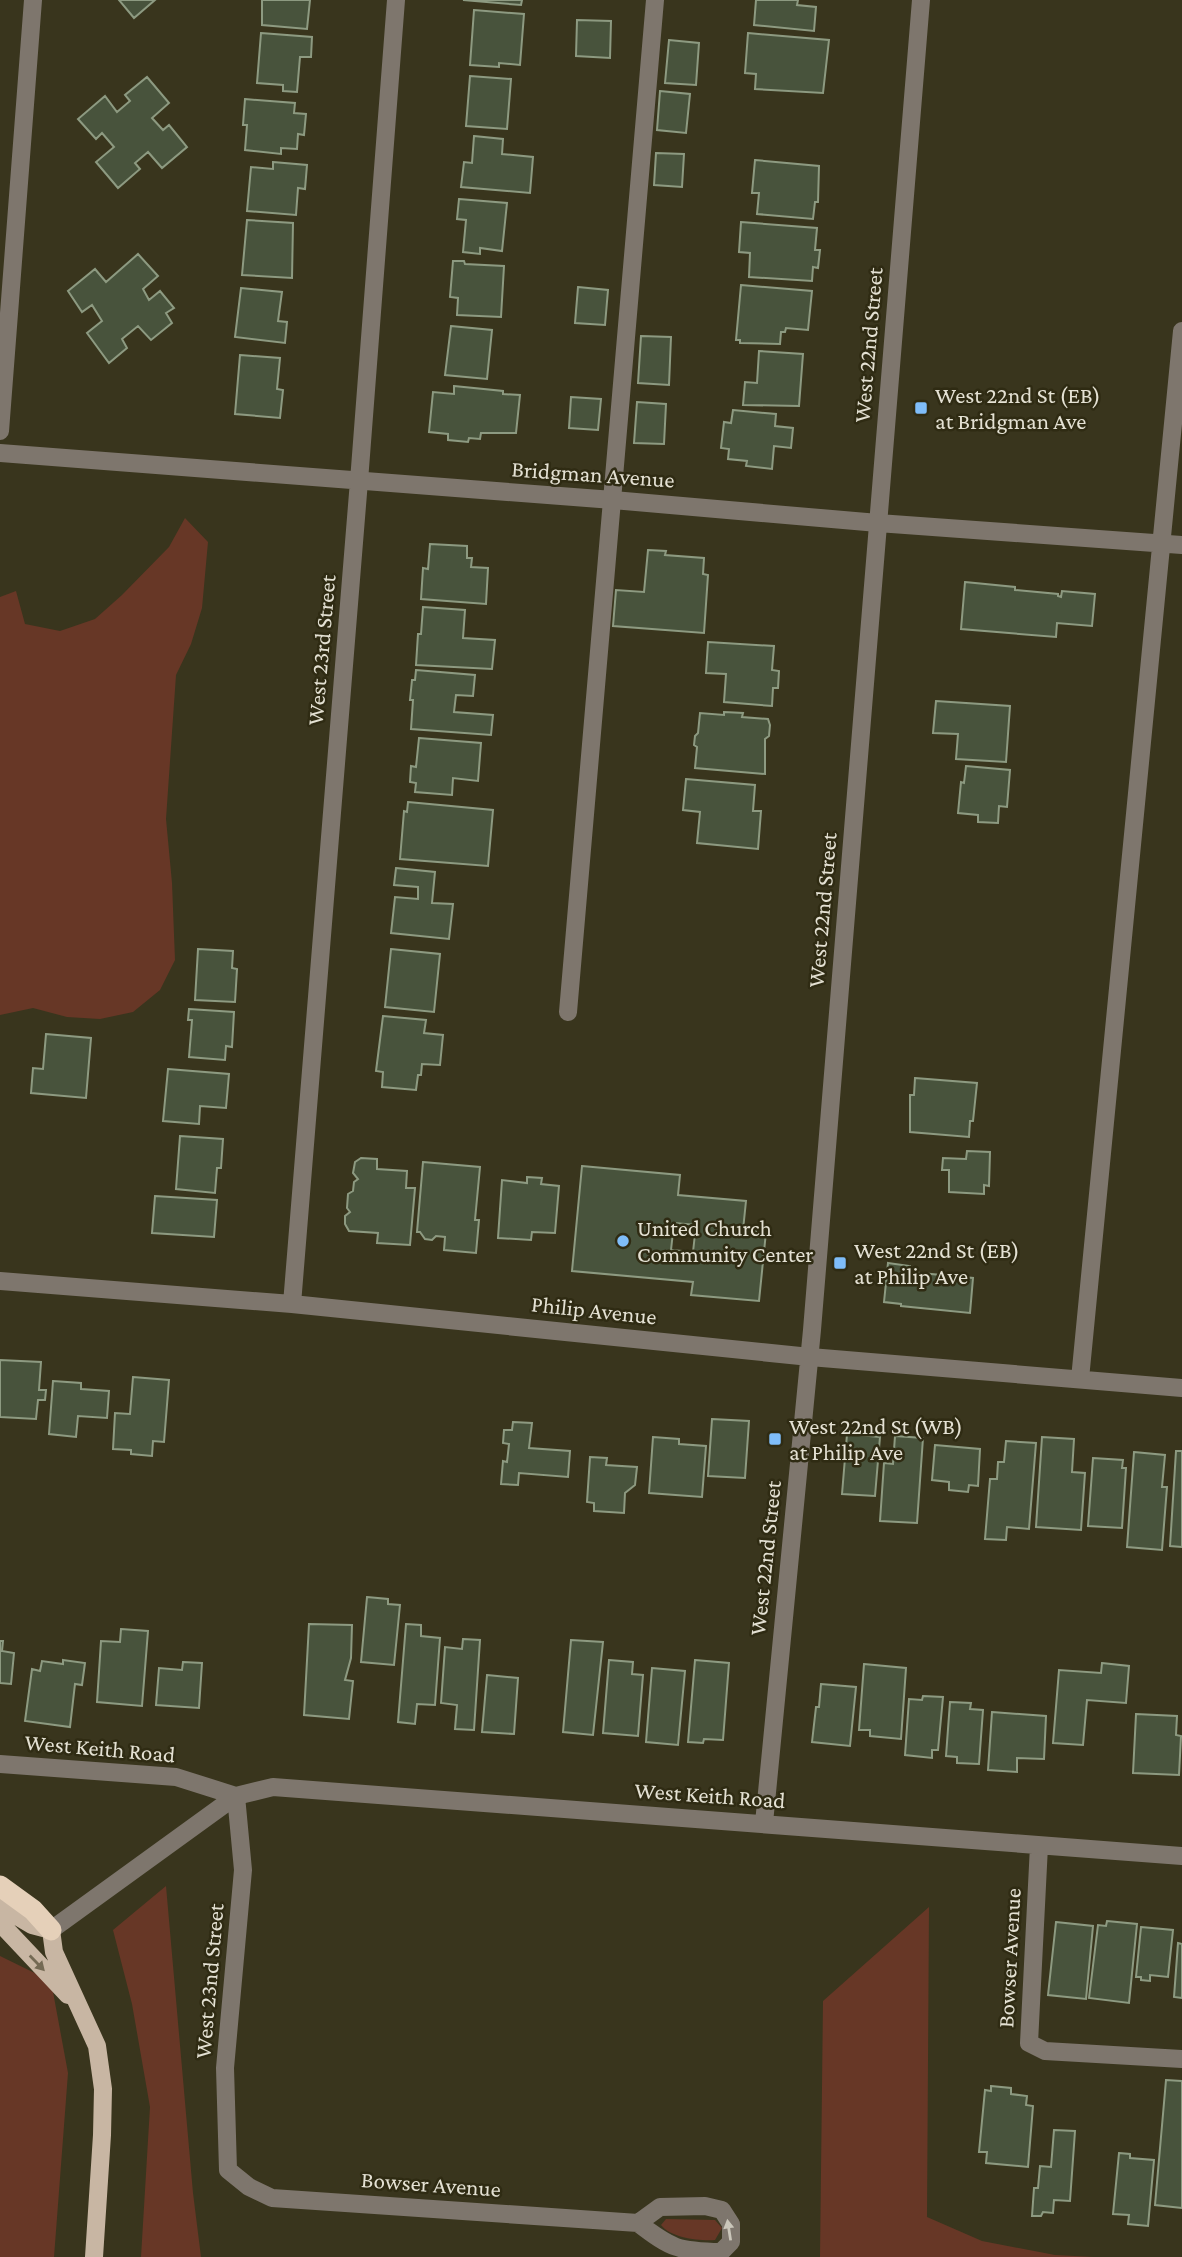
<svg xmlns="http://www.w3.org/2000/svg" width="1182" height="2257" font-family="'Crimson Pro',serif">
<style>
.green{fill:#673726}
.building{fill:#48533c;stroke:#8d9a81;stroke-width:2;fill-rule:evenodd}
.lines{fill:none;stroke-linecap:round;stroke-linejoin:round}
.minor{stroke:#7e766d;stroke-width:18}
.major{stroke:#c8b6a3;stroke-width:18}
.highway{stroke:#e5d0b9;stroke-width:21}
.oneway{fill:#746a54}
.oneway2{fill:#cac6ba}
.poi-dot{fill:#7fbdf9;stroke:#2f2b13;stroke-width:2.5}
.labels{text-anchor:middle;stroke-width:5;stroke-linejoin:round;paint-order:stroke}
.street-label{font-size:23px;fill:#e4e1d3;stroke:#2f2b13}
.poi-label{font-size:23px;fill:#e4e1d3;stroke:#2f2b13;text-anchor:start}
</style>
<rect width="100%" height="100%" fill="#39351d"/>
<path class="green" d="M185,518L208,542L202,608L191,644L176,675L166,819L172,883L175,960L160,990L133,1012L100,1019L67,1017L33,1008L0,1015V597L16,591L25,624L60,631L95,619L122,595L169,547Z
M166,1886L193,2193L201,2257H141L150,2107L132,2004L113,1930Z
M929,1907L927,2217L982,2241L1055,2255L1094,2257H820L823,2001Z
M0,1956L51,1981L68,2073L54,2257H0Z
M666,2219L715,2220L722,2228L715,2240C699,2241 671,2238 661,2225Z"/>
<path class="building" d="M119,0H155L134,18Z
M262,0H310L307,29L262,25Z
M463,0H522L521,5Z
M756,0H798L797,5L816,7L814,31L754,25Z
M474,10L524,14L520,65L499,63V67L470,65Z
M577,20L611,21L610,58L576,56Z
M261,33L312,37L311,57H300L297,92L283,91V85L257,83Z
M748,33L829,40L823,93L755,89L756,74L745,73Z
M669,40L699,43L696,85L665,83Z
M470,76L511,79L507,129L466,126Z
M147,77L169,103L152,118L163,130L169,125L187,147L162,168L148,152L135,163L140,169L118,188L96,162L114,147L102,133L96,139L78,119L105,96L117,112L130,101L125,95Z
M660,91L690,94L686,133L657,130Z
M245,99L295,103L294,113L306,114L304,135L298,134L297,149L281,148V154L245,150L247,125H243Z
M474,136L503,139L502,154L533,157L530,193L461,187L464,162L472,163Z
M656,153L684,154L682,187L654,185Z
M755,160L819,166L818,202H815L813,219L757,214L759,193H752Z
M273,162L307,165L305,189L298,188L296,215L247,211L251,167L273,169Z
M459,199L507,203L502,251L480,248V254L463,252L466,220L457,219Z
M247,220L293,223L292,278L242,275Z
M741,222L817,228L815,250H820L818,268L813,267L812,281L749,277L750,253L739,252Z
M138,254L158,276L143,289L149,300L160,291L174,308L166,313L172,323L151,340L138,326L122,339L127,348L109,363L87,333L102,321L92,305L82,312L68,291L95,269L106,282Z
M453,261H464L465,264L504,266L501,317L457,315L458,298L450,297Z
M741,285L812,291L808,330L786,328L785,332H781L780,344L740,343V340H736Z
M578,287L608,290L605,325L575,323Z
M241,288L282,292L278,321L287,322L285,343L235,337Z
M451,326L492,330L487,379L445,375Z
M641,336L671,337L669,385L638,383Z
M759,351L803,354L799,406L743,405L745,382L757,383Z
M240,355L280,358L277,389L283,390L280,418L235,414Z
M454,386L503,391V394L520,395L516,433H481L480,439L469,438L468,442L448,440V434L429,432L433,392L454,394Z
M571,397L601,399L598,430L569,428Z
M637,402L666,404L664,444L634,443Z
M733,410L776,414L775,426L793,428L791,448L774,446L772,469L746,466L747,461L728,459L729,449L721,448L724,422L731,423Z
M430,544L467,546V558H472L471,567L488,568L486,604L421,599L423,568L428,569Z
M648,550L666,551L665,555L704,558L703,574L708,575L704,633L613,626L616,590L644,592Z
M965,582L1015,587V590L1058,594V596L1061,597L1062,591L1095,594L1092,626L1057,623L1056,637L961,629Z
M423,607L465,610L463,638L495,640L492,669L416,665L418,634H421Z
M708,642L774,646L772,670L779,671L778,688H773L772,706L724,702L726,674L706,673Z
M416,670L475,675L473,696L456,695L454,712L493,715L491,735L411,729L413,700H410L412,680H415Z
M936,701L1010,706L1006,762L956,759L958,734L933,733Z
M724,712L743,713L742,717L768,719L770,725L769,736L765,739V774L695,768L697,747L694,745L695,736L698,733L700,713L724,715Z
M419,738L481,743L478,781L453,778L452,795L415,792L416,783L410,782L411,766L416,767Z
M966,766L1010,770L1007,807L999,806L998,823L978,822V815L958,813L961,782L964,783Z
M686,779L755,785L753,811H761L758,849L697,843L700,812L683,810Z
M408,802L493,810L488,866L400,859L404,811L407,812Z
M396,868L435,872L432,903L453,904L449,939L391,933L395,897L418,899V887L394,885Z
M198,949L233,951L232,968L237,969L235,1002L195,1000Z
M391,949L440,954L434,1012L385,1007Z
M189,1009L234,1012L232,1047L226,1046L225,1060L189,1057L192,1020H188Z
M383,1016L426,1020L424,1033L443,1035L440,1065L422,1064L421,1075H418L416,1090L382,1087L383,1072L376,1071Z
M46,1034L91,1038L86,1098L31,1093L33,1068L43,1069Z
M168,1069L229,1074L226,1108L200,1106L199,1124L163,1121Z
M915,1078L977,1083L973,1121H970L969,1137L910,1132V1095H914Z
M180,1136L223,1139L221,1168H217L215,1193L176,1189Z
M967,1151L990,1152L989,1186L984,1185V1194L949,1192V1170H942L943,1158L966,1159Z
M361,1158L377,1159V1169L407,1171L406,1188H415L410,1245L377,1243L378,1233L349,1231L345,1224V1216L350,1212L347,1208L348,1194L353,1191L354,1182L358,1179L353,1173L355,1162Z
M423,1162L480,1167L475,1220H479L476,1253L444,1250L445,1237L436,1236L432,1240L425,1239L420,1232H417Z
M582,1166L680,1175L678,1195L746,1201L743,1230L766,1232L759,1301L691,1295L693,1282L572,1271ZM674,1223L696,1225L693,1252L671,1250Z
M527,1177L542,1178L541,1184L559,1186L555,1233L532,1232L531,1240L498,1238L502,1180L527,1183Z
M155,1196L217,1200L214,1237L152,1233Z
M888,1263L910,1266V1272L973,1278L970,1313L901,1306V1304L884,1302Z
M0,1360L41,1362L39,1390H46L45,1400H38L36,1419L0,1417Z
M133,1377L169,1380L164,1442L153,1441L152,1456L131,1454V1450L113,1449L115,1413L130,1414Z
M53,1381L81,1383V1389L109,1391L107,1418L78,1416L76,1437L49,1434Z
M712,1419L749,1421L745,1478L708,1476Z
M513,1422L532,1423L529,1448L570,1451L568,1477L519,1473L518,1485L501,1484L503,1461L507,1462L509,1444L503,1443L504,1430H512Z
M847,1434L880,1437L875,1496L842,1494Z
M895,1436L923,1438L917,1523L880,1521L884,1463L893,1464Z
M653,1437L679,1439V1444L706,1446L702,1497L649,1493Z
M1042,1437L1074,1439L1072,1472L1085,1473L1081,1530L1036,1527Z
M1006,1441L1036,1443L1029,1529L1007,1527L1006,1540L985,1539L990,1479H997L998,1462H1004Z
M935,1445L980,1449L978,1486L969,1485L968,1492L949,1490V1482L932,1480Z
M1176,1451H1182V1547L1170,1546Z
M1134,1452L1165,1455L1162,1487H1167L1162,1550L1127,1547Z
M590,1457L607,1458L606,1465L637,1467L635,1485L625,1493L624,1513L594,1511V1503L587,1502Z
M1093,1458L1123,1460L1122,1468H1126L1122,1528L1088,1526Z
M367,1597L388,1599V1604L400,1605L394,1665L361,1662Z
M309,1624L352,1625L351,1658L345,1680L353,1681L349,1719L304,1715Z
M406,1624L421,1625V1636L440,1638L435,1705L417,1704L415,1724L398,1722Z
M121,1629L148,1631L142,1706L97,1702L101,1641L120,1642Z
M463,1639L480,1640L474,1730L455,1729L457,1705L441,1703L445,1647L462,1649Z
M571,1640L603,1642L593,1735L563,1732Z
M0,1641H3L2,1651L14,1653L11,1684L0,1683Z
M63,1660L85,1663L82,1685L75,1684L70,1727L25,1721L32,1669L40,1671L42,1661L63,1664Z
M609,1660L633,1662L632,1674L643,1675L638,1736L603,1733Z
M695,1660L729,1663L723,1740L704,1739L703,1743L688,1742Z
M183,1662L202,1663L199,1708L156,1705L159,1668L182,1670Z
M1102,1663L1129,1666L1126,1703L1087,1700L1083,1745L1053,1743L1059,1670L1101,1673Z
M864,1664L906,1668L901,1739L870,1736V1730H859Z
M652,1668L685,1671L678,1745L646,1742Z
M487,1675L518,1678L514,1734L482,1732Z
M821,1684L856,1687L850,1746L812,1742L816,1707H819Z
M923,1696L943,1697L938,1750H932V1758L905,1755L909,1699L922,1700Z
M950,1702L971,1703L970,1709L983,1710L979,1764L957,1763V1757L946,1756Z
M992,1712L1046,1716L1044,1759L1017,1758V1772L988,1770Z
M1136,1714L1177,1716L1176,1735L1181,1736L1179,1775L1133,1773Z
M1107,1921L1137,1924L1129,2003L1089,1998L1098,1925L1106,1926Z
M1056,1922L1093,1926L1086,1999L1048,1995Z
M1141,1927L1173,1930L1168,1977L1150,1975V1981L1141,1980V1977H1136Z
M1178,1943L1182,1944V1998L1174,1997Z
M1166,2080L1182,2081V2208L1155,2205Z
M991,2086L1011,2088V2094L1027,2096L1026,2105L1033,2106L1028,2167L986,2163L987,2152H979L985,2090L991,2091Z
M1054,2130L1075,2131L1070,2201L1054,2200L1053,2213L1043,2212L1041,2216H1032L1034,2188H1038L1040,2166L1051,2167Z
M1119,2153L1130,2154V2158L1154,2160L1148,2226L1128,2224L1129,2215L1113,2214Z"/>
<g class="lines">
<path class="minor" d="M0,431L33,0
M0,453L613,500L878,523L1182,545
M568,1012L655,0
M0,1281L292,1304L810,1357L1182,1388
M292,1304L359,481L396,0
M1080,1379L1182,331
M0,1764L176,1777L236,1796
M236,1796L243,1870L225,2068L228,2170L249,2187L272,2198L638,2223C672,2249 678,2251 721,2252L731,2242V2224L722,2210L705,2206L660,2207L638,2223
M764,1823L812,1330L921,0
M1039,1846L1029,2043L1045,2051L1182,2059
M51,1930L236,1796L273,1787L1182,1856"/>
<path class="major" d="M0,1906L32,1925L51,1930L54,1952L97,2046L103,2089L102,2135L94,2257
M0,1923L68,1995"/>
<path class="highway" d="M0,1886L33,1910L51,1930"/>
</g>
<defs><path id="oneway-solid" d="M-6-.8H1V-3.2L6.5 0L1 3.2V.8H-6Z" transform="scale(1.75)"/></defs>
<use class="oneway" href="#oneway-solid" transform="translate(37 1963) rotate(46)"/>
<use class="oneway2" href="#oneway-solid" transform="translate(729 2230) rotate(-99)"/>
<g class="poi-dot">
<rect x="914" y="401" width="14" height="14" rx="3.5"/>
<circle cx="623" cy="1241" r="7"/>
<rect x="833" y="1256" width="14" height="14" rx="3.5"/>
<rect x="768" y="1432" width="14" height="14" rx="3.5"/>
</g>
<g class="labels">
<g class="street-label">
<text transform="translate(868 345) rotate(-85)" y="8">West 22nd Street</text>
<text transform="translate(593 474) rotate(4)" y="8">Bridgman Avenue</text>
<text transform="translate(321 650) rotate(-85)" y="8">West 23rd Street</text>
<text transform="translate(822 910) rotate(-85)" y="8">West 22nd Street</text>
<text transform="translate(594 1310) rotate(6)" y="8">Philip Avenue</text>
<text transform="translate(765 1558) rotate(-84)" y="8">West 22nd Street</text>
<text transform="translate(100 1748) rotate(5)" y="8">West Keith Road</text>
<text transform="translate(710 1795) rotate(4)" y="8">West Keith Road</text>
<text transform="translate(1009 1958) rotate(-87)" y="8">Bowser Avenue</text>
<text transform="translate(209 1981) rotate(-85)" y="8">West 23nd Street</text>
<text transform="translate(431 2184) rotate(4)" y="8">Bowser Avenue</text>
</g>
<g class="poi-label">
<text x="935" y="403">West 22nd St (EB)<tspan x="935" dy="26">at Bridgman Ave</tspan></text>
<text x="637" y="1236">United Church<tspan x="637" dy="26">Community Center</tspan></text>
<text x="854" y="1258">West 22nd St (EB)<tspan x="854" dy="26">at Philip Ave</tspan></text>
<text x="789" y="1434">West 22nd St (WB)<tspan x="789" dy="26">at Philip Ave</tspan></text>
</g>
</g>
</svg>
